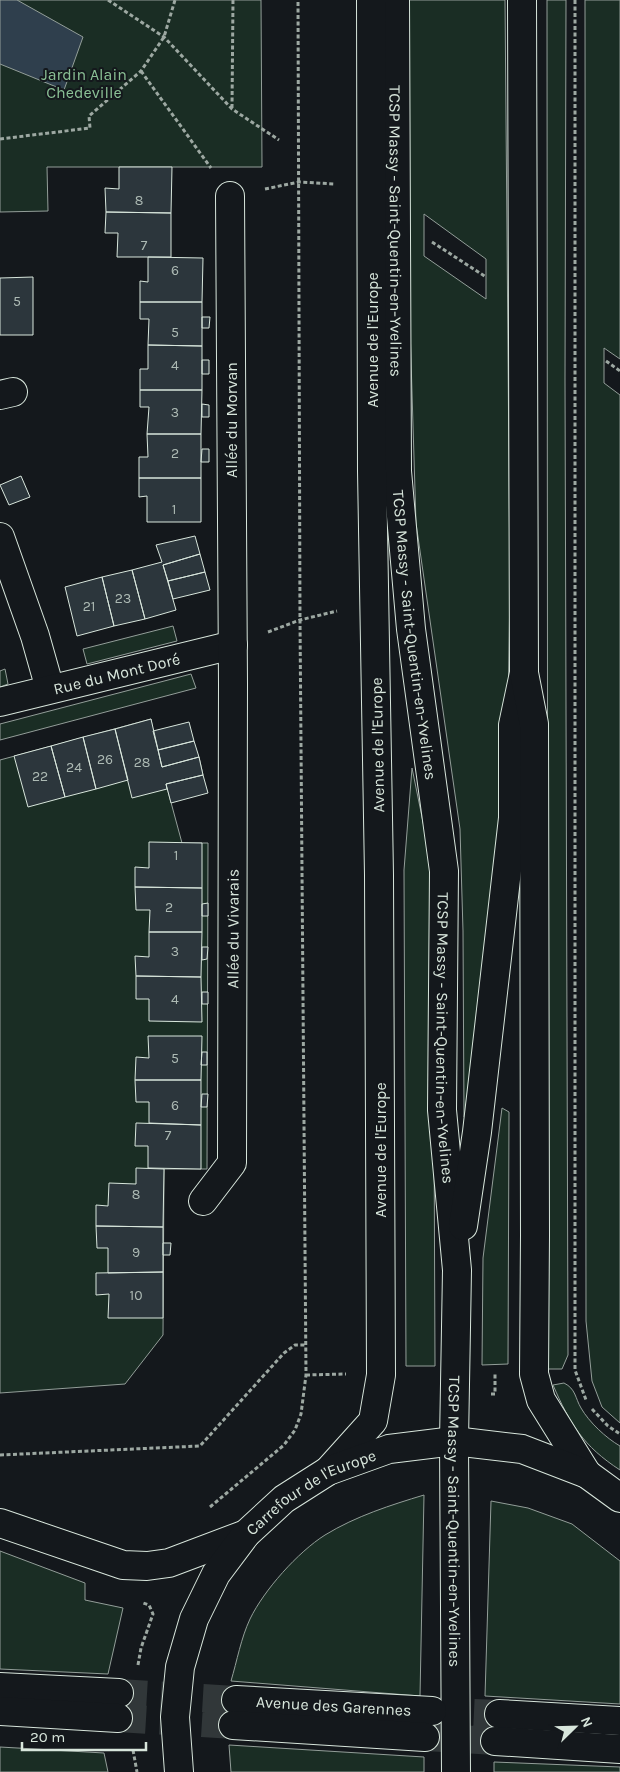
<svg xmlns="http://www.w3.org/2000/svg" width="620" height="1772" font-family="Karla,sans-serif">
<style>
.green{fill:#1a2d24;stroke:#939e99;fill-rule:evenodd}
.water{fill:#2f3f4d;stroke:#939e99}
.building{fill:#2c363c;stroke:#d8e6dc}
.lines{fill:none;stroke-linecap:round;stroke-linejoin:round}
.major-tunnel{stroke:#313739;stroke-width:28;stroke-dasharray:28 14;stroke-linecap:butt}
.minor-casing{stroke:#d8e6dc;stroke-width:30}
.major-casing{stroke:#d8e6dc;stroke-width:30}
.path{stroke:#9da8a2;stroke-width:3;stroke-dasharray:4 2.5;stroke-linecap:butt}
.minor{stroke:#14181c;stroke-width:28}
.major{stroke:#14181c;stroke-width:28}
.labels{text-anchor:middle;stroke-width:4;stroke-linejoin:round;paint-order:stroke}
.number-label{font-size:14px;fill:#adbab4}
.park-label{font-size:16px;fill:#8ac095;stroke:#14181c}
.street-label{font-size:16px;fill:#d8e6dc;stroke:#14181c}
</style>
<rect width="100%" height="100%" fill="#14181c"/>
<path class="green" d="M0,0H261L262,167H47L48,211L0,212Z
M407,0H505L510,587L507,770L471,1118L464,1117L463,931L460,829L416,523L410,327ZM424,214L486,259V299L424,256Z
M547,0H566L565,379L568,1355L562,1369H548Z
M585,0H620V359L604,348V383L620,395V1423L602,1407L592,1381L586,1321Z
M173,626L177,641L87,664L83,649Z
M5,669L8,684L0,687V671Z
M191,674L196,688L0,740V724Z
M151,719L153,731L199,757L203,775L166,784L182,843H208L207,1169H164L163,1335L125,1384L0,1393V760Z
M412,768L433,871L435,1366H406L404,870Z
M502,1108L509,1112L508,1364L482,1365L483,1258Z
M564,1383C576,1389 575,1398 581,1408C589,1422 606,1438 620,1446V1470C583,1446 570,1424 553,1385Z
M424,1495L420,1696L231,1681C237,1661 241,1638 250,1619C264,1590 298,1552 325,1535C356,1516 391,1505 424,1495Z
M491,1501L528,1508L572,1524L620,1561V1704L485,1696Z
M0,1551L85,1583V1600L123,1608L108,1674L0,1669Z
M229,1745L424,1757V1772H231Z
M0,1747L104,1753L108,1772H0Z
M494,1762L620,1767V1772H494Z"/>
<path class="water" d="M0,0H17L83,37L64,90L0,64Z"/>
<path class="building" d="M119,167H172L171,213L106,212L105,188L119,189Z
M106,212L171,213V257H117L118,233H105Z
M148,257L203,258L202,302H140V281L148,282Z
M33,277V335H0V278Z
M140,302H202V346L148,345L149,319H140Z
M202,317H210L209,328H202Z
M148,345L202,346V390H140V369H148Z
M202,360H209V374H202Z
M140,390H202L201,434H147L149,407H140Z
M202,404L209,405V417H202Z
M147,434H201V478H139V457H148Z
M202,449H209V462H201Z
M21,476L30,497L9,505L0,485Z
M139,478H201V522H147V496L139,497Z
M195,536L200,554L163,565L176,610L145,619L132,570L162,562L156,545Z
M200,554L205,572L168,581L163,565Z
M132,570L145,619L114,626L102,577Z
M205,572L210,590L173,599L168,581Z
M102,577L114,626L77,636L65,587Z
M151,719L162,767L199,757L203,775L166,784L167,789L132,798L115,729Z
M189,722L194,741L158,750L153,731Z
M115,729L128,780L96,789L83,737Z
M83,737L96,789L65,797L51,746Z
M194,741L199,757L162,767L158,750Z
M51,746L65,797L28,807L14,756Z
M203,775L208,793L171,803L166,784Z
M149,842L202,843V888L135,887V867L149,868Z
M135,887L202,888V932H149L150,910H136Z
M208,903V916H202V904Z
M149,932H202L201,977L136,976L135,956L149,957Z
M202,947H208L207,959L202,960Z
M136,976L201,977L202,1022L149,1021V999H136Z
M202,992H208V1004H202Z
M148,1036H202L201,1080H135L136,1057L149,1058Z
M202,1052H207V1065H201Z
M135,1080H201V1125L149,1123V1102H136Z
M202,1094H208L207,1107H201Z
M136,1123L201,1125V1169L148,1168V1146H135Z
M136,1168L164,1169L163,1227L96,1226V1205L108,1206L109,1183L136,1184Z
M96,1226L163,1227V1272L108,1273V1248H97Z
M163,1243H171L170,1255H163Z
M163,1272V1318H108L109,1294L96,1295V1273Z"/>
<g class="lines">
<path class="major-tunnel" d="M119,1693L236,1700
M432,1711L499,1714
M118,1718L233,1725
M425,1737L495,1741"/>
<g class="minor-casing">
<g id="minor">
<path id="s1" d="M395,0L397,471L411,629L444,871L442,1110L457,1270L454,1441L456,1772"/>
<path d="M0,395L13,392"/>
<path d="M0,537L35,636L50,689"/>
<path id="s2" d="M0,702L233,645"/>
<path id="s3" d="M203,1201L232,1163L233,684L230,196"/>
<path d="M463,1226L477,1132L513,818V725L524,673"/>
</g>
</g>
<g class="major-casing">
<g id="major">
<path d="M522,0L524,673L534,724L535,1235L534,1374L541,1400L587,1474"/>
<path d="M328,1471L373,1421L381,1375L379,875L372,471L371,0"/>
<path d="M0,1523L123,1565L147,1566L169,1563L246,1534"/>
<path d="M0,1687L119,1693"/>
<path id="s4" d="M236,1700L432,1711"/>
<path d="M0,1711L118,1718"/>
<path d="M499,1714L620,1721"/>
<path d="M233,1725L425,1737"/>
<path d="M495,1741L620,1749"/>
<path id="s5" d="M179,1772L175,1717L180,1667L194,1619L216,1574L246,1534L284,1499L328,1471L389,1449L454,1441L522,1449L587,1474L620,1498"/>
</g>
</g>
<path class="path" d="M108,0L164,37L232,109L279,140
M575,0V1370L586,1400
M141,71L211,168
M232,108L233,0
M0,139L90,128L89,116L141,71L164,37L175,0
M265,189L299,182L335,184
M432,242L486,277
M606,361L620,371
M268,632L300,620L337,611
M306,1375L346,1374
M491,1394H495V1374H497
M592,1409L608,1426L620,1434
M0,1455L200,1446L284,1353L295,1345H306
M210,1507L284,1445L295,1430L301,1414L306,1375L300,620L298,0
M138,1665L141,1648L153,1614L149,1605L143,1603
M133,1750L137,1772"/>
<use href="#minor" class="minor"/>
<use href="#major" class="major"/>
</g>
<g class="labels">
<g class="number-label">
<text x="139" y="205">8</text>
<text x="144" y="250">7</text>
<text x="175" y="275">6</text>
<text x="17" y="306">5</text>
<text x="175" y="337">5</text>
<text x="175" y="370">4</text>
<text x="175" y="417">3</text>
<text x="175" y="458">2</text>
<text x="174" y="514">1</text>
<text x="123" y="603">23</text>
<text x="89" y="611">21</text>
<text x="105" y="764">26</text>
<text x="142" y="767">28</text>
<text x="74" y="772">24</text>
<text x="40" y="781">22</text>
<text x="176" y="860">1</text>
<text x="169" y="912">2</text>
<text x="175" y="956">3</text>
<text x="175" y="1004">4</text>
<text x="175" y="1063">5</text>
<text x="175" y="1110">6</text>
<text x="168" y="1140">7</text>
<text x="136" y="1199">8</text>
<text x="136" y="1257">9</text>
<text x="136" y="1300">10</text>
</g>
<g class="park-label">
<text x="84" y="80">Jardin Alain<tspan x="84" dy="18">Chedeville</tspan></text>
</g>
<g class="street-label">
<text dy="6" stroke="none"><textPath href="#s1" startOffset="231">TCSP Massy - Saint-Quentin-en-Yvelines</textPath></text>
<text transform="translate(372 340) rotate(-90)" y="6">Avenue de l'Europe</text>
<text transform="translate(231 420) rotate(-90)" y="6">Allée du Morvan</text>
<text dy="6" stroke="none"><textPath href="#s1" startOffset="636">TCSP Massy - Saint-Quentin-en-Yvelines</textPath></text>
<text dy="6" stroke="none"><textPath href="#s2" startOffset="120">Rue du Mont Doré</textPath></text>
<text transform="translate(377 745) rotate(-91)" y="6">Avenue de l'Europe</text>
<text dy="6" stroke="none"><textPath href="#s3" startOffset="282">Allée du Vivarais</textPath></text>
<text dy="6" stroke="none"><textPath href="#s1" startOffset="1041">TCSP Massy - Saint-Quentin-en-Yvelines</textPath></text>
<text transform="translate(380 1150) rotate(-90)" y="6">Avenue de l'Europe</text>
<text dy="6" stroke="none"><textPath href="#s5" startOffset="334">Carrefour de l'Europe</textPath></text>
<text dy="6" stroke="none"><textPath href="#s1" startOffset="1525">TCSP Massy - Saint-Quentin-en-Yvelines</textPath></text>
<text dy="6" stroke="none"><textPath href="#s4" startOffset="98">Avenue des Garennes</textPath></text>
</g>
</g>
<g transform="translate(575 1727) rotate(67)" stroke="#14181c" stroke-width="4" paint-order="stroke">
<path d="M0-4L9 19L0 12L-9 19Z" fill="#d8e6dc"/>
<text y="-8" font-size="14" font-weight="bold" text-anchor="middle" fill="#d8e6dc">N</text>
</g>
<path d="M22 1742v8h124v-8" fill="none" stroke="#d8e6dc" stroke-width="2.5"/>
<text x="30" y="1742" font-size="15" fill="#d8e6dc" stroke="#14181c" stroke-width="4" paint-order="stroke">20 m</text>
</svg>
